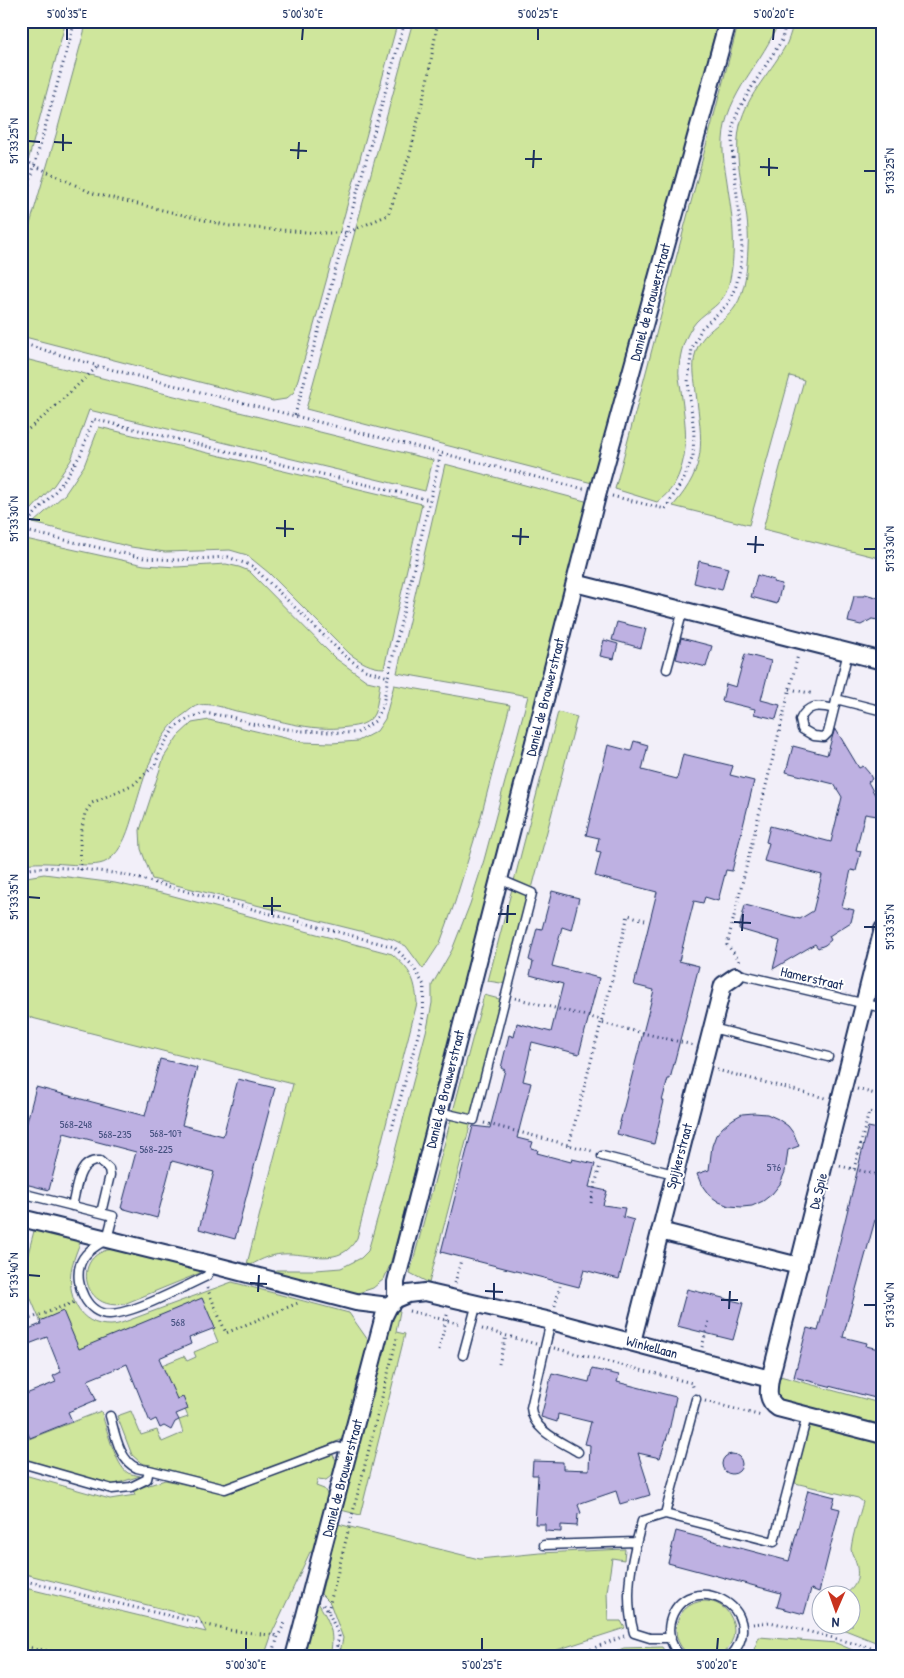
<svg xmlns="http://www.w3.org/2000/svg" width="904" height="1678" font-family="'Patrick Hand',sans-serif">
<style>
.green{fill:#cfe69c;stroke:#758a7d}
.building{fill:#beb1e2;stroke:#1b2f5e}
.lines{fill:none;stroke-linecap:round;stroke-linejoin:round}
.service-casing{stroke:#1b2f5e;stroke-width:11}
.minor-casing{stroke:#1b2f5e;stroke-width:20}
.path{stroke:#1b2f5e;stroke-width:3;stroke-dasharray:1 4;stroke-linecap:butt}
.service{stroke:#fff;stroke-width:8}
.minor{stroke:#fff;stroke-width:16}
.ticks{fill:none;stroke:#1b2f5e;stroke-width:2}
.labels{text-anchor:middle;stroke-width:4;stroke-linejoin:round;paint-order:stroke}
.number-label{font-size:11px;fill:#44507f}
.street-label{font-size:14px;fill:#1b2f5e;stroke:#fff}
.neatline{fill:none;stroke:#1b2f5e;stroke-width:2}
.ticks-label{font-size:12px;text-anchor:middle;fill:#1b2f5e}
</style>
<rect width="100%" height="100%" fill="#f2eff9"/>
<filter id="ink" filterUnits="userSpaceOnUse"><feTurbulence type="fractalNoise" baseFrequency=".02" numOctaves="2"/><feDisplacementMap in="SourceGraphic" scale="10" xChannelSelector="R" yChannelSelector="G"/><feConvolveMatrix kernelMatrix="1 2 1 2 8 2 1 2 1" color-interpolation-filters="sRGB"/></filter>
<g filter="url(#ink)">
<path class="green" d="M21,21H66L21,187Z
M87,21H398L308,347L294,392L286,399L273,401L21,336V255L56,135Z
M413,21H718L596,484L306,409Z
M739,21H779C764,62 725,94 723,140C722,156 726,173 728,189C733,221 737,255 728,287C723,305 707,310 696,322C685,335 680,352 679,368C678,375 680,383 681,390C684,416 689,440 682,465C677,482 671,492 657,502L615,489Z
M794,21H883V559L763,529L804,380L790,376L749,525L673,506C708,465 702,442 696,393C695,380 692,368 695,355C701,330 722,326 735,307C746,291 747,267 748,248C751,207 731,165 740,125C747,94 773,70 787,43C790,36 792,28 794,21Z
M21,358L433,460L425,491L89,410L71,460L54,485L21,521Z
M99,427L422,504L384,668C371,668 361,662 350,654L269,573L247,555L230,550L165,552L131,547L33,523L65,494L84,466Z
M445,464L589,502L497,860L390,1265L384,1279L373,1288L358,1293L341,1292L269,1274L277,1270H316L341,1268L361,1258L368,1251L380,1209L428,1024L432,1003V985L452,950L470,904L484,860L528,696L397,673Z
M21,538L144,565L177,567L226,564L239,567L249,571L335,658L367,681L380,684C378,693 378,705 374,714C369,724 358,726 348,727C310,733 273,718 236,711C225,708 211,703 199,705C194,706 190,710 186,713C155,733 144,778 134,811C129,828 123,851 107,861C92,871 44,858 21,865Z
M394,685L510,705L479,824L455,902L440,943L423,969L406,946L392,939L152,879L141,849L140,830L164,757L178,736L192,723L209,720L302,742L332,743L358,741L377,731L385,719Z
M558,712L577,717L507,984L488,981Z
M44,874L115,883L166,894L392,954C411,971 415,978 417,1003L357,1238C340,1269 309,1252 282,1254C269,1255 257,1261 246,1268L293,1084L28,1017L21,1041V878Z
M484,995L503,1000L429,1283L410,1273Z
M35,1227L81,1240C78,1248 74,1258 72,1266C66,1295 78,1326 111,1325C116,1325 122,1323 127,1321L232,1282L349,1313L370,1343L343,1439L229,1485L141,1463L132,1455L117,1416L131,1411L141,1435L157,1430L162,1442L183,1433L179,1420L188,1417L184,1407L178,1409L152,1369L184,1356L187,1361L196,1357L194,1352L218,1342L204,1308L80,1358L44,1330L23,1280V1273Z
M123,1248L200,1268V1273L124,1304C84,1312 72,1259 107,1250C112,1249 118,1249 123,1248Z
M396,1310L400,1311L396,1332L405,1334L360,1515L341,1510L389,1318Z
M780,1376L883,1404V1425L778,1399L776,1394Z
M101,1411C106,1426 115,1465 128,1473C131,1474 136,1475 140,1476L112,1485L21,1459V1442Z
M809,1423L883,1441V1645L840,1628L832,1627V1626H852V1596L842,1595C856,1590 860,1577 856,1563C855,1558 851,1554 851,1549C853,1533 859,1517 863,1502L858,1498L795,1483Z
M325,1454L333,1455L337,1462L335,1473L326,1480L318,1479L316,1486L324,1489L329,1497L315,1554L310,1552L273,1631L264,1657H28L21,1655V1587L206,1632L199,1618L21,1573V1474L110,1499L135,1495L133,1490L165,1480L219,1492H228L237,1490Z
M338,1524L479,1559L540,1553L625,1549L624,1560L612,1558L607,1592L608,1621H621L625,1628L535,1657H339L343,1638L330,1603L321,1594Z
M317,1601C330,1622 335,1632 330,1657H303Z
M676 1630a29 29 0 1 1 58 0a29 29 0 1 1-58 0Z
M759,1637L836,1643L869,1657H751Z
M662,1647L668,1657H598L624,1648Z"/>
<path class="building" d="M699,561L728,568L722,590L694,583Z
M757,575L774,580L773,582L782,584L777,604L751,597Z
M865,594L883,599V621L872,619L861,625L848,622L854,596H865Z
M617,622L646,629L641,648L612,640Z
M681,638L712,646L706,667L676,659Z
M604,640L618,644L614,659L600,656Z
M745,654L771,661L761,700L780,705L776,719L754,714L755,709L722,701L726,684L736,687Z
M835,728L859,768L863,766L869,773L872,779L868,782L880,804L877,816L865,814L856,850L861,851L856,871L851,870L842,907L854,910L851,922L829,936L831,940L825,945L818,948L815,944L773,969L780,941L739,929L745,905L800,919L813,911L822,875L764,861L769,843L766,842L770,826L831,842L842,797L834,784L786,772L793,746L827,755Z
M634,741L648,745L642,770L677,779L683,754L733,766L730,775L754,781L732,871L726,870L718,901L705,897L703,903L694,901L679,961L699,966L670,1079H668L662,1101H664L654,1144L617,1134L654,990L634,985L657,892L595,876L601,852L596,851L599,838L586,835L608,745L631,751Z
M552,891L579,898L571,930L562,927L552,966L599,978L579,1054L532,1042L523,1081L531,1083L517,1138L533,1142L531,1148L538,1150L537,1153L571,1162L572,1159L595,1164L589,1187L607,1191L603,1205L625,1208L623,1217L634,1220L619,1279L584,1270L579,1287L441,1252L473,1126L490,1128L505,1070L501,1068L509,1035L514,1037L517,1023L551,1032L563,984L530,975L533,962L529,960L537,928L542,929Z
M160,1059L197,1068L182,1125L223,1136L238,1079L275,1088L235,1239L199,1229L214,1172L172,1161L157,1218L121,1208L136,1152L64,1133L49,1190L21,1183V1145L36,1087L145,1116Z
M754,1113L767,1114L778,1119L788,1126L794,1134L799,1146L788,1150L785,1172L780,1184L772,1194L763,1201L752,1206L742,1207L729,1206L719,1202L709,1195L701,1184L697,1174L709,1170L712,1146L716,1135L723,1127L733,1119L742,1114Z
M868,1127L883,1130V1220H875L843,1337L867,1343L866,1346L883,1350V1400L794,1377L807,1328L818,1331Z
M687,1289L743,1303L733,1340L677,1326Z
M202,1298L215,1328L189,1338L191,1344L159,1358L177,1399L183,1397L188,1409L176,1414L179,1420L175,1422L171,1430L164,1426L160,1428L156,1419L150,1422L127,1364L88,1380L96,1400L68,1412L72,1421L30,1438L21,1419V1396L56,1382L53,1376L61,1372L47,1337L21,1347V1332L41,1324L40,1321L63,1311L79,1349Z
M592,1369L619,1375L617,1382L676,1397L669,1431L660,1458L638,1453L647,1481L646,1482L650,1495L620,1504L616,1491L581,1503L578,1505L581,1513L578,1514L577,1526L561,1525V1532L545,1531V1524H535L538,1475H532L533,1461L563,1462V1469L589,1470L590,1445L585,1444L591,1422L558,1414L557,1422L541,1417L552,1373L589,1382Z
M722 1464a10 10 0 1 1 20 0a10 10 0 1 1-20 0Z
M808,1490L835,1497L832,1507L840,1509L819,1592L811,1589L804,1614L777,1607L781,1593L668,1563L676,1531L789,1561Z"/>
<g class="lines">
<g class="service-casing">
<path id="service" d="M667,669L683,610
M836,699L883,711
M834,709L828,733L824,737L814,736L802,729L800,720C807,704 819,705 834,709L848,652
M736,976L743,975L883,1008
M712,1028L828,1057
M439,1112L474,1120L532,893L499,879
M602,1156L674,1174
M21,1193L113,1216L107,1239C96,1246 84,1252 80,1265C74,1284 87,1315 110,1314C135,1313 183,1287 207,1276L213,1265
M72,1206C77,1189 77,1159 100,1161L109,1169L110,1175L101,1213
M551,1321L531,1408C533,1431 560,1441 578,1452
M463,1355L477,1303
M110,1416C115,1433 119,1461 137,1468C141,1469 145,1470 149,1470
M21,1463L112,1489L131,1487L147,1479L149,1470L225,1489L338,1447L349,1450
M665,1514L774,1542L807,1416
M544,1545L636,1542
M671,1638H650L634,1633C623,1595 632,1557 642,1521L665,1514L696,1399
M682,1657C672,1648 667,1635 670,1622C685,1565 774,1608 730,1657"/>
</g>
<g class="minor-casing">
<path id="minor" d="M575,583L883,661
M21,1218L213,1265L356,1302L389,1306
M660,1231L799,1266
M396,1299L408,1294L425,1292L551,1321L770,1379C768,1392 767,1401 778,1408L883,1435
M632,1342L723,985L736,976
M770,1379L883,929
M294,1657L384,1316L389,1306L396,1299V1282L598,492L728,21"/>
</g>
<path class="path" d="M21,159L92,193L229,226L319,233H347L388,215L410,154L427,82L438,21
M21,213L75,21
M21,343L98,366L441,453
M295,415L405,21
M21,435L47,414L98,366
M612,496L665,509L684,479L693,456L694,432L688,382L692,348L702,328L728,304L736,286L741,264L742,246L732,146L733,126L738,111L753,85L782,40L786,21
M21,529L60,486L81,454L93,419L430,500
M21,530L144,558L177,560L228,557L252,566L346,657L365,670L388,677L441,453L584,489
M790,689L814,694
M81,870L80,840L85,813L92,803L134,784L155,765L161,749L175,727L190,718L204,713L232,717L251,724L301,731L357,733L375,721L383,705L388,677
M21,871C46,863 100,871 126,875L394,947L412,965L424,985L423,1017L391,1132
M739,961V959L727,945L798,655
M515,998L602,1020L601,1023L693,1045
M602,1020L628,915L645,920
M717,1070L825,1098
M857,1089L882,1096
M484,1123L592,1151
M569,1145L601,1023
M840,1166L883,1176
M854,1169L869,1112L877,1114L883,1093
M591,1203L600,1165
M455,1283L461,1260
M207,1288L226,1333L298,1303
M555,1306L560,1286
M409,1311L461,1324
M21,1322L75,1302
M482,1329L536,1344
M702,1347L709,1321
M554,1348L692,1383L694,1390
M439,1350L448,1311
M499,1364L506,1336
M705,1401L762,1416
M21,1580L228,1630L278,1636
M323,1605L328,1611L339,1636L334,1657
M328,1611L397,1338
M753,1624L770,1622L791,1627L868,1647L883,1653
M337,1645L344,1657
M21,1646L83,1657
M272,1657L278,1636L285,1623
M567,1657L584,1652L624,1636"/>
<use href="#service" class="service"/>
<use href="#minor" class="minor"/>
</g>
</g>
<path class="ticks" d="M67,40V28M302,40L303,28M538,40V28M773,40L774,28M28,141L40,142M54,142L72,143M290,150L307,151M63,151V134M298,159L299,142M525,159H542M760,167L778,168M533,168L534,150M864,171H876M769,176V158M28,519L40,520M276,528L294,529M512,536L529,537M285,537V520M747,544L764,545M520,545L521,528M864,549H876M755,553L756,536M28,897L40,898M263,906H281M498,914H516M272,915V897M734,922L751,923M507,923L508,905M864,927H876M742,931L743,914M28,1275L40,1276M250,1283L267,1284M485,1291L503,1292M258,1292L259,1275M494,1300V1283M721,1300H738M864,1305H876M729,1309L730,1291M246,1650V1638M482,1650V1638M717,1650L718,1638"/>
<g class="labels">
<g class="number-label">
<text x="76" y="1128">568-248</text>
<text x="166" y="1137">568-107</text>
<text x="115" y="1138">568-235</text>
<text x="156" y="1153">568-225</text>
<text x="774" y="1171">576</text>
<text x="178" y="1326">568</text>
</g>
<g class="street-label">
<text transform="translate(650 302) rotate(-75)" y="5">Daniel de Brouwerstraat</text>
<text transform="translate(545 697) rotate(-76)" y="5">Daniel de Brouwerstraat</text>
<text transform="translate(812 978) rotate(13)" y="5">Hamerstraat</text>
<text transform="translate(445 1089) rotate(-76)" y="5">Daniel de Brouwerstraat</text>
<text transform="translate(679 1156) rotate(-75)" y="5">Spijkerstraat</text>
<text transform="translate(818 1191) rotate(-76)" y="5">De Spie</text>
<text transform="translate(652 1347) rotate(15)" y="5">Winkellaan</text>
<text transform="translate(342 1478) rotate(-75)" y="5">Daniel de Brouwerstraat</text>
</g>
</g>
<rect width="904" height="1678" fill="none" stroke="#fff" stroke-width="55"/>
<g transform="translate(836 1610) rotate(182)"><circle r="24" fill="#ffffff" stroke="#a4acbf"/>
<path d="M0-4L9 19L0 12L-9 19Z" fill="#c8321e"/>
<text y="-8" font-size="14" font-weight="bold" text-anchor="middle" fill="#1b2f5e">N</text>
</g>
<rect x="28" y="28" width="848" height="1622" class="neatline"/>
<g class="ticks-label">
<text x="67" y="18">5°00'35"E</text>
<text x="303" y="18">5°00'30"E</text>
<text x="538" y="18">5°00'25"E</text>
<text x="774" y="18">5°00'20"E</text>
<text transform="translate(14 141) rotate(-90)" y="4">51°33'25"N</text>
<text transform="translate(890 171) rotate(-90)" y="4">51°33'25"N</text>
<text transform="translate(14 519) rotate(-90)" y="4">51°33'30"N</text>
<text transform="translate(890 549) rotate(-90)" y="4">51°33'30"N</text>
<text transform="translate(14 897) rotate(-90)" y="4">51°33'35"N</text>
<text transform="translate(890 927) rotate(-90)" y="4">51°33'35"N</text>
<text transform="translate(14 1275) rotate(-90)" y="4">51°33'40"N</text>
<text transform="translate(890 1305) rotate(-90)" y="4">51°33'40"N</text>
<text x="246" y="1669">5°00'30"E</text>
<text x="482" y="1669">5°00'25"E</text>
<text x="717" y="1669">5°00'20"E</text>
</g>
</svg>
